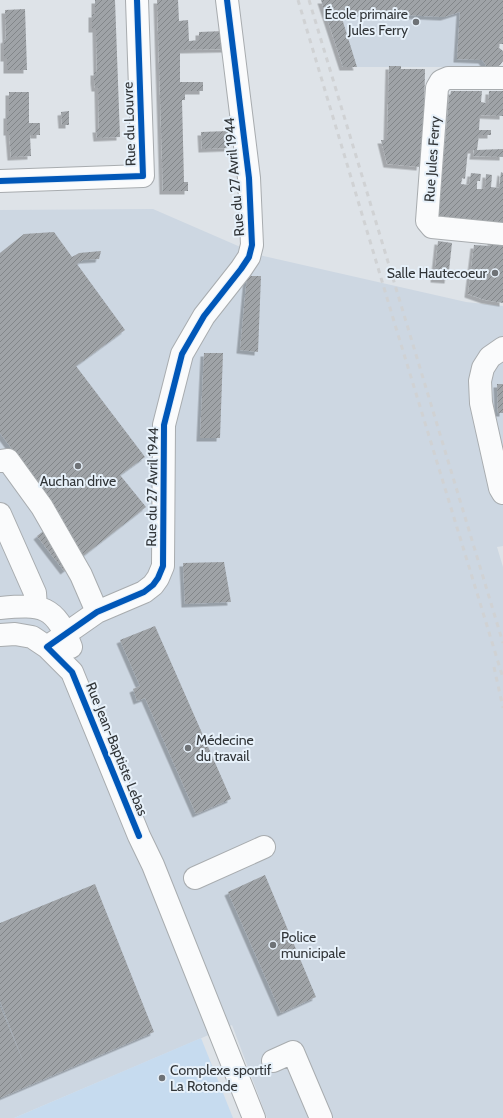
<svg xmlns="http://www.w3.org/2000/svg" width="503" height="1118" font-family="Cabin,sans-serif">
<style>
.built{fill:#cdd7e2}
.grass{fill:#c6dbef}
.building{fill:url(#building-hatch);filter:url(#shadow)}
.lines{fill:none;stroke-linecap:round;stroke-linejoin:round}
.minor-casing{stroke:#a8acaf;stroke-width:24}
.minor{stroke:#fafbfc;stroke-width:22}
.rail{stroke:#d0d2d4;stroke-width:3;stroke-dasharray:5 5;stroke-linecap:butt}
.cycleway-casing{stroke:#e7f1fa;stroke-width:8}
.cycleway{stroke:#0057b8;stroke-width:6}
.poi-dot{fill:#6e7276;stroke:#e7f1fa;stroke-width:1.5}
.labels{text-anchor:middle;stroke-width:4;stroke-linejoin:round;paint-order:stroke}
.poi-label{font-size:14px;fill:#313538;stroke:#e7f1fa;text-anchor:start}
.street-label{font-size:14px;fill:#313538;stroke:#e7f1fa}
</style>
<defs>
<pattern id="building-hatch" width="6" height="6" patternUnits="userSpaceOnUse"><rect width="6" height="6" fill="#9fa3a7"/><path d="M-1 1l2-2M0 6l6-6M5 7l2-2" fill="none" stroke="#828689"/></pattern>
<filter id="shadow"><feDropShadow dx="-3.5" dy="3.5" stdDeviation="0" flood-color="#0004"/></filter>
</defs>
<rect width="100%" height="100%" fill="#dee3e8"/>
<path class="built" d="M321,0H503V44H498L496,67H343Z
M153,209L259,255L466,302L503,306V546L497,547L503,567V1118H267L232,1025L14,1118H0V210Z"/>
<path class="grass" d="M201,1038L233,1118H14Z"/>
<path class="building" d="M95,0H115L120,137L97,138L96,129H99L98,88H95L94,80V72H97L96,29H92V14H95Z
M157,0H178L179,21L188,20L189,41L199,40V32L224,31L226,49L180,50V82H203V91H185V100H182L184,182H188V191H163Z
M321,0H503V44H498V47L503,51V61L500,65L493,68L487,67L482,60L457,59L460,12L444,17L340,12L357,67H343Z
M25,9L27,70H7V58H4V40L6,39L5,10Z
M389,66H401V69H425L424,123L420,167L387,164L381,140H387Z
M451,91H482L481,102L486,103V106H488L489,91H503V116L480,115L479,130H491V135H479L477,150L503,149V157L473,156L474,150H468L465,179L462,178L461,184L469,185L471,173L481,174L480,181H477V189H485L486,174L492,175L491,187L499,188L501,172L503,173V225L438,218L448,110L449,96H450Z
M9,92H29V123H40V135H30L31,156L11,157L9,132H7V115H9Z
M69,111V125H62L61,112Z
M228,131V148L202,149L201,132Z
M54,232L72,257L79,253L101,251L99,259L83,260L77,264L125,330L76,366L145,457L120,475L146,507L64,571L37,536L62,517L0,433V253L24,234Z
M491,237L503,238V303L485,300L468,294L474,245L491,246Z
M438,241L452,243L448,280L434,279Z
M247,276H261L258,352L240,350Z
M204,353H223L220,438H200Z
M497,384H503V413H498Z
M224,562L231,602L185,604L183,563Z
M155,626L231,799L196,814L145,698L137,701L133,689L140,686L120,640Z
M265,875L316,997L281,1013L228,892Z
M95,884L154,1032L0,1098V1006L25,1066L0,1001V923Z"/>
<g class="lines">
<g class="minor-casing">
<path id="minor" d="M503,78H448L441,81L437,88L427,221L432,227L503,234
M0,181L143,176L137,0
M503,348L490,357L483,368L480,381L481,403L500,488L503,493
M0,461L8,460L42,507L81,575L97,612
M0,514L35,593L36,607
M0,608C42,604 55,605 71,647
M0,635L15,634L32,637L47,647L72,672L139,836L153,865L254,1118
M47,647L97,612L144,592L153,585L158,578L163,566L164,425L182,354L204,316L241,269L249,257L252,245L249,178L227,0
M195,878L264,847
M273,1061L293,1052L321,1118"/>
</g>
<use href="#minor" class="minor"/>
<path class="rail" d="M298,0L396,328L503,678
M309,0L503,643
M494,667L503,708"/>
<g class="cycleway-casing">
<path id="cycleway" d="M0,181L143,176L137,0
M139,836L72,672L47,647L97,612L144,592L153,585L158,578L163,566L164,425L182,354L204,316L241,269L249,257L252,245L249,178L227,0"/>
</g>
<use href="#cycleway" class="cycleway"/>
</g>
<g class="poi-dot">
<circle cx="416" cy="22" r="4"/>
<circle cx="495" cy="273" r="4"/>
<circle cx="78" cy="466" r="4"/>
<circle cx="188" cy="748" r="4"/>
<circle cx="273" cy="945" r="4"/>
<circle cx="162" cy="1078" r="4"/>
</g>
<g class="labels">
<g class="poi-label">
<text x="408" y="19" text-anchor="end">École primaire<tspan x="408" dy="16">Jules Ferry</tspan></text>
<text x="487" y="278" text-anchor="end">Salle Hautecoeur</text>
<text x="78" y="486" text-anchor="middle">Auchan drive</text>
<text x="196" y="745">Médecine<tspan x="196" dy="16">du travail</tspan></text>
<text x="281" y="942">Police<tspan x="281" dy="16">municipale</tspan></text>
<text x="170" y="1075">Complexe sportif<tspan x="170" dy="16">La Rotonde</tspan></text>
</g>
<g class="street-label">
<text transform="translate(129 124) rotate(-92)" y="5">Rue du Louvre</text>
<text transform="translate(432 159) rotate(-86)" y="5">Rue Jules Ferry</text>
<text transform="translate(234 177) rotate(-95)" y="5">Rue du 27 Avril 1944</text>
<text transform="translate(152 487) rotate(-89)" y="5">Rue du 27 Avril 1944</text>
<text transform="translate(117 749) rotate(68)" y="5">Rue Jean-Baptiste Lebas</text>
</g>
</g>
</svg>
